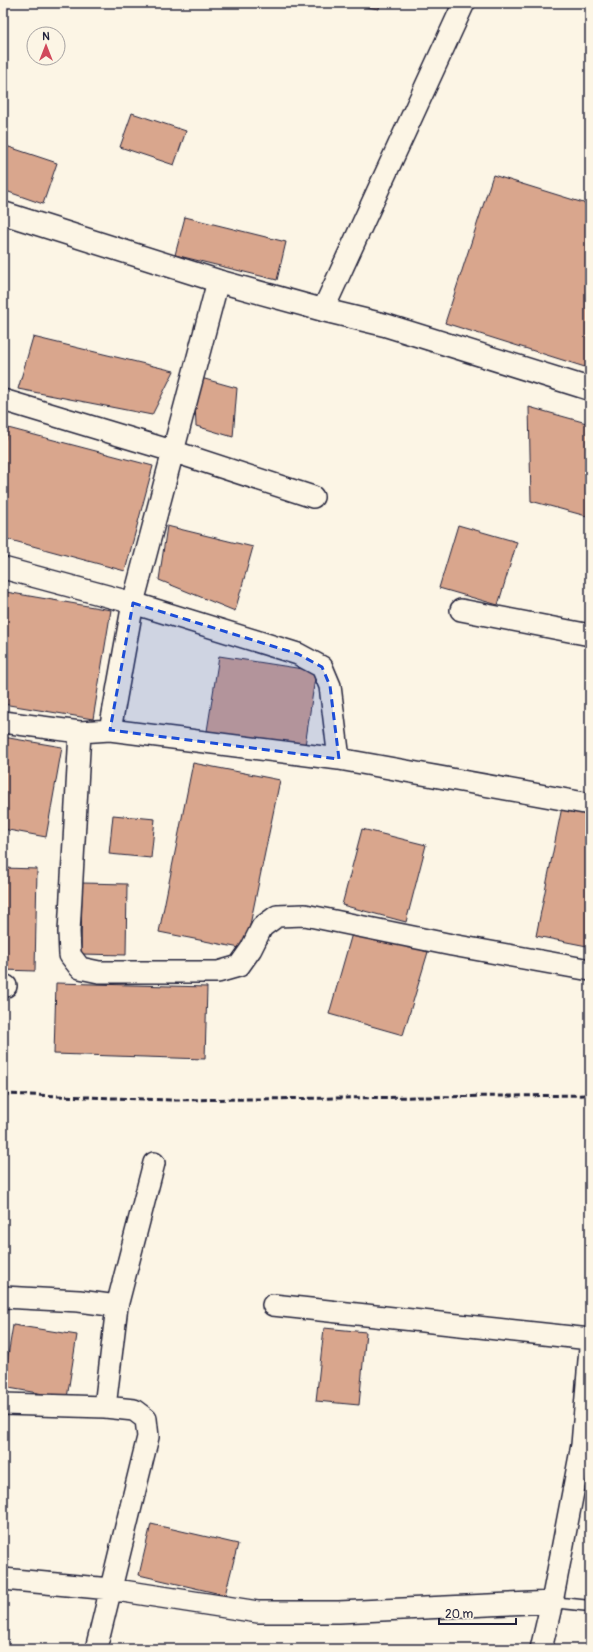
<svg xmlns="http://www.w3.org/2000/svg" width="593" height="1652" font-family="Pangolin,sans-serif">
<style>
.building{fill:#d9a68d;stroke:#22223b}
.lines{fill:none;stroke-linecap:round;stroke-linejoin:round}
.service-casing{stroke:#22223b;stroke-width:13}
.minor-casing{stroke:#22223b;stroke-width:24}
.tertiary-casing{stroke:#22223b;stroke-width:25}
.service{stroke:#fcf5e5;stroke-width:10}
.minor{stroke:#fcf5e5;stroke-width:21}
.tertiary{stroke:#fcf5e5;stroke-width:22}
.rail{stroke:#22223b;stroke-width:3;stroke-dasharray:6 3;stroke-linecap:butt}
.marked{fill:#1d4ed8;fill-opacity:0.2;stroke:#1d4ed8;stroke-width:3;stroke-dasharray:8 5;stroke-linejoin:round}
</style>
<rect width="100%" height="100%" fill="#fcf5e5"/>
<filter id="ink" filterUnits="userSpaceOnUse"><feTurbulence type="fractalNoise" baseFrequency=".025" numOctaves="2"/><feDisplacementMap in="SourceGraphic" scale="8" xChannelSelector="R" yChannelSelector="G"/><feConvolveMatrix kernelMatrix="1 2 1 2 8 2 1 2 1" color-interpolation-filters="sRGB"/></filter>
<g filter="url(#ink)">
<path class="building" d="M342,3H380L379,9Z
M132,113L186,131L174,165L120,147Z
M3,145L57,163L43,204L3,190Z
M493,175L590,205V363L588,368L445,323Z
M185,217L286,242L277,280L175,255Z
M33,337L174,371L152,415L18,389Z
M194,376L237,388L233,437L196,426Z
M529,407L590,424V517L531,501Z
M8,428L153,466L125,571L3,538V446Z
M458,525L517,542L498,605L439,588Z
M167,526L253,547L235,611L159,580Z
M6,592L111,610L93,719L3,704V613Z
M219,656L316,671L305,746L207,731Z
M3,737L62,747L46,837L3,829Z
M193,763L280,780L245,949L159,932Z
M562,807L590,813V929L587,946L536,936Z
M113,815L155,819L151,858L109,854Z
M362,829L426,845L406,922L342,905Z
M3,868L37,869L35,971L3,970Z
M82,883L127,884L126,955L81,954Z
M353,930L428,952L403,1035L329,1014Z
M56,983L207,987L205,1059L54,1054Z
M13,1325L77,1335L67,1398L3,1387Z
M324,1328L366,1332L359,1405L316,1401Z
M151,1524L238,1544L225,1595L139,1575Z"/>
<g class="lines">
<g class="service-casing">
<path id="service" d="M552,1602L590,1606"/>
</g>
<g class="minor-casing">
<path id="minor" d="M323,310L464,3
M3,400L172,451L313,497
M3,568L133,603L298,654L322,667L330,686L339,759
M461,610L590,635
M3,722L80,732L110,730L339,759L590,804
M110,730L133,603L218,281
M80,732L69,932L70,955L80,968L99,972H218L239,966L251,949L262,927L277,916L305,915L452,945L590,970
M3,986H6
M3,1297L79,1301L117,1306L105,1407
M273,1305L590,1339
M117,1306L154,1163
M3,1404L105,1407L134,1410L146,1419L148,1437L96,1649
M3,1579L110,1589L258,1612H339L552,1602
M541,1649L552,1602L582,1445L590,1348"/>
</g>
<g class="tertiary-casing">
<path id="tertiary" d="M3,213L218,281L323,310L385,325L590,389"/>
</g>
<use href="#service" class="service"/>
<use href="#minor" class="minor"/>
<use href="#tertiary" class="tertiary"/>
<path class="rail" d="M3,1094L170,1100L590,1095"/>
</g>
</g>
<path class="marked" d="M133,603L298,654L322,667L330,686L339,759L110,730Z"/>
<rect width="593" height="1652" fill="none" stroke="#fcf5e5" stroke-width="16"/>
<rect x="8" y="8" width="577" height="1636" fill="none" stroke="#22223b" stroke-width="1.5" filter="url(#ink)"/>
<g transform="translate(46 46)"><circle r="19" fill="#fcf5e5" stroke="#a5a1a1"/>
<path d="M0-3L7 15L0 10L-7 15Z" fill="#d1495b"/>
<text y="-6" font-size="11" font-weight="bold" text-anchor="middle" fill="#22223b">N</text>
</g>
<path d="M439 1618v6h77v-6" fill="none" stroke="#22223b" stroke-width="2"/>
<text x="445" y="1618" font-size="12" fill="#22223b" stroke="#fcf5e5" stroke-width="3" paint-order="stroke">20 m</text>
</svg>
